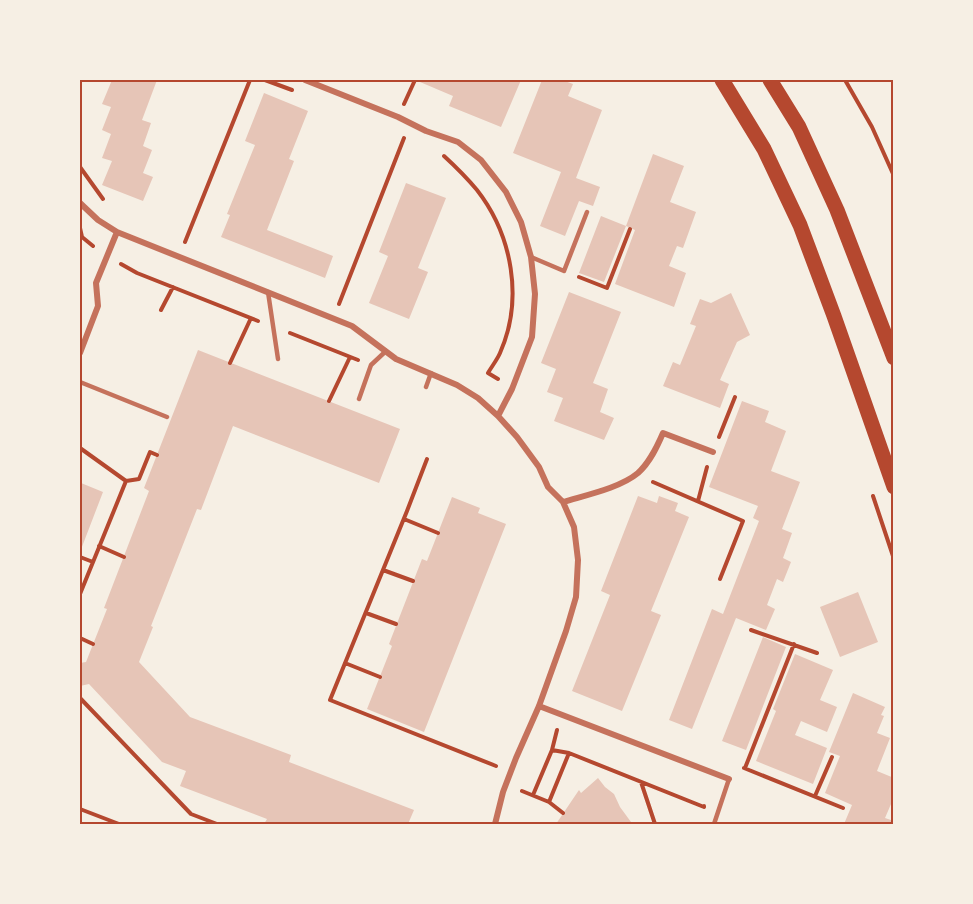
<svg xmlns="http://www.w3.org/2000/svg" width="973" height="904" font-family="'Varela Round',sans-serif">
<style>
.building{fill:#e6c5b7}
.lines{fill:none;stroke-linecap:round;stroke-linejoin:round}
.path{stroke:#b5482f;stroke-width:4}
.service{stroke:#c5725c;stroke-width:4.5}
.minor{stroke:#c5725c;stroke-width:6}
.primary{stroke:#b5482f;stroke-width:15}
.neatline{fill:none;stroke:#b5482f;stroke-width:2}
</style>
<rect width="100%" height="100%" fill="#f6efe4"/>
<path class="building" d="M112,80H157L142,120L151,123L143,146L152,150L143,173L153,177L143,201L102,185L112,161L102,158L111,134L102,130L111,107L102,104Z
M421,80H521L501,127L449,106L453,96L420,82Z
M542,80H562L573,84L568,96L602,110L576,178L600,187L593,206L579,201L565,236L540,226L561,172L513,153Z
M264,93L308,111L289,159L294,161L267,230L333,256L325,278L221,237L230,215L227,214L255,145L245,141Z
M653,154L684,166L670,202L696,212L683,248L677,246L669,266L686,273L674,307L615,284L635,230L626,226Z
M406,183L446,198L418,268L428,272L409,319L369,303L388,256L379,252Z
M601,216L626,226L604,282L579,273Z
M569,292L621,312L593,383L608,389L600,412L614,418L604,440L554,421L563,398L547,392L556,369L541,363Z
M731,293L750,335L737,342L720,380L729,384L720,408L663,386L673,362L680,365L696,326L690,324L700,299L711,303Z
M198,350L400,429L379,483L233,426L201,510L197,509L151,626L153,627L139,662L190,717L291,755L289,762L414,810L408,824H264L267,819L180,786L186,771L162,762L89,684L80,686V663L86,662L107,609L104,608L149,491L144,488Z
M742,401L769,411L765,422L786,431L771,471L800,482L782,529L792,533L783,558L791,562L783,582L777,579L767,605L775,609L766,630L736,618L692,729L669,720L712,609L723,614L759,521L753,518L758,506L709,487Z
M81,483L103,492L80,552V487Z
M638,496L657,503L659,496L678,503L675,511L689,517L651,611L661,615L622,711L572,691L610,595L601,591Z
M452,497L480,508L478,513L506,524L424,732L367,709L392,646L389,644L422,559L427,561Z
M858,592L878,642L840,657L820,607Z
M763,637L786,647L746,750L722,741Z
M795,654L833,670L820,700L837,707L827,732L801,721L795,735L827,748L813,784L756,761L776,711L773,709Z
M853,693L885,707L881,715L884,716L877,733L890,738L877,771L894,778V797L885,818L894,821V824H844L852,805L825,793L840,756L829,752Z
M598,778L605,787L614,794L620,807L631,822L628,824H556L579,790L581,793Z"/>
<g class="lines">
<path class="path" d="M265,80L292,90
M845,80L872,127L894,176
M404,104L415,80
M444,156C456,167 467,178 477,190C512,235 524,299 500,353C497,360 492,366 488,373L498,379
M80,167L103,199
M80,228L82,237L93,246
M185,242L250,80
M121,264L137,273L258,321
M579,277L607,288L630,229
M339,304L404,138
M161,310L173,287
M290,333L358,360
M230,363L251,318
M329,401L350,357
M719,437L735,397
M80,448L126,481L80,594
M427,459L407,511L330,700L496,766
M126,481L139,479L150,452L157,455
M653,482L743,521L720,579
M873,496L894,559
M698,501L707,467
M404,519L438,533
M99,546L124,557
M80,557L93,562
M383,570L413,581
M366,613L396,624
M751,630L817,653
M80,638L93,644
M345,663L380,677
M80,698L191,814L217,824
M557,730L552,750L569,753L704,807V806
M744,768L843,808
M745,768L794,644
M641,782L655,824
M522,791L549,802L569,753
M533,795L552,750
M815,796L832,757
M549,802L563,813
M80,809L119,824"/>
<path class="service" d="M531,257L564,271L587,212
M268,292L278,359
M80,382L167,417
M426,387L431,373
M359,399L371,365L386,351
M714,824L729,779"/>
<path class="minor" d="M305,80L398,117L426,131L458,142L481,160L506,192L521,222L531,257L535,294L532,337L512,389L498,416
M80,203L98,220L117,232L352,326L396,359L457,385L478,398L498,416L517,437L539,467L548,487L563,502L574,527L578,560L576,597L566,631L539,706L516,758L503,792L495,824
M80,353L98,306L96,283L117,232
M563,502C586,495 620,488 638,473C650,462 657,447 663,433L713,452
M539,706L729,779"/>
<path class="primary" d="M722,80L764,149L800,225L834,316L894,487
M770,80L799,127L837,210L894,358"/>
</g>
<rect width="973" height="904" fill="none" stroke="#f6efe4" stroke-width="162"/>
<rect x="81" y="81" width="811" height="742" class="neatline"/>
</svg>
